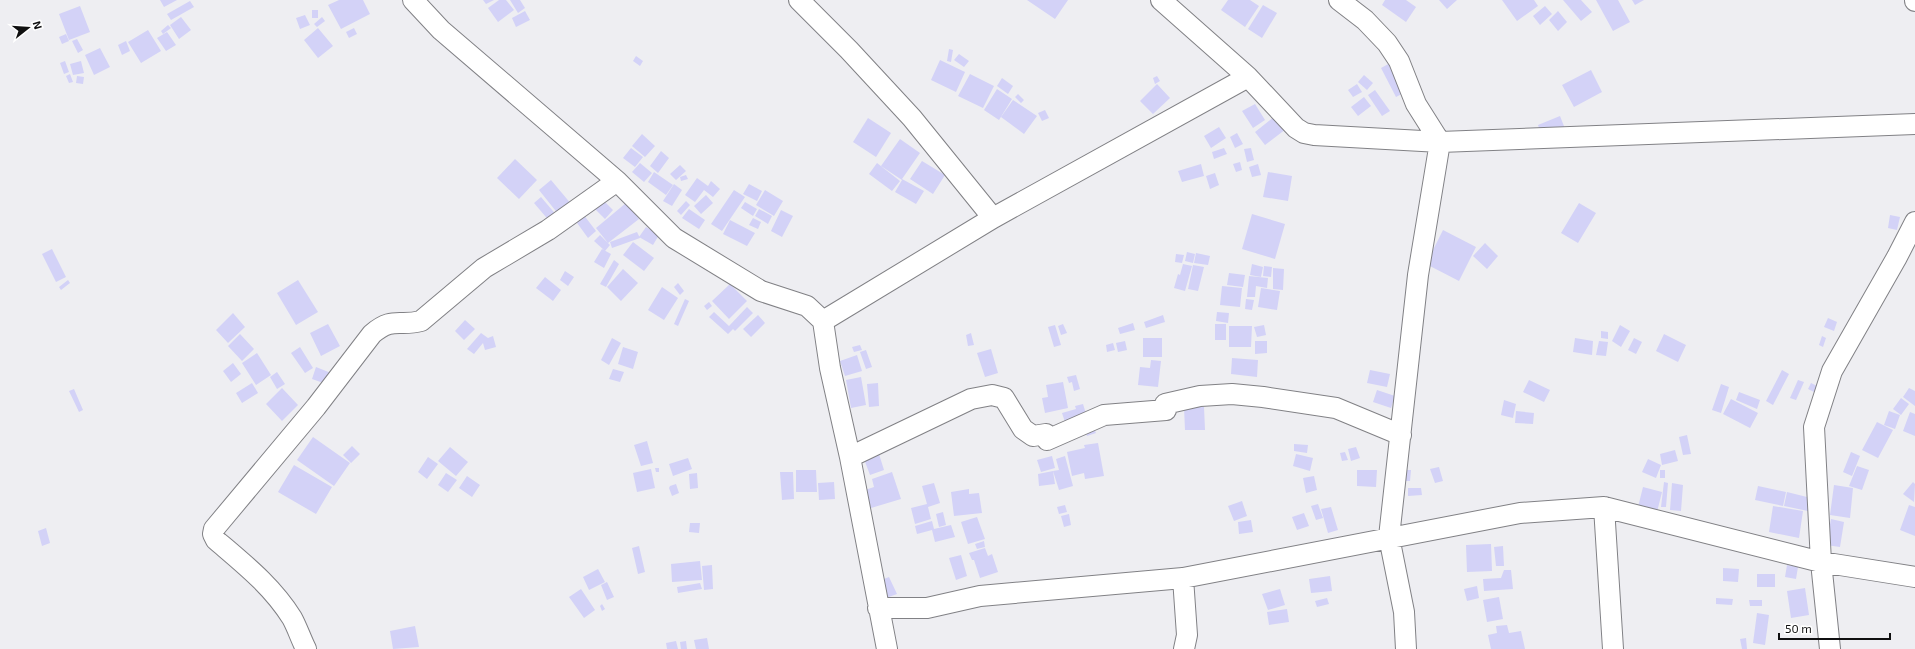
<svg xmlns="http://www.w3.org/2000/svg" width="1915" height="649" font-family="'Exo 2',sans-serif">
<style>
.building{fill:#d3d2f7}
.lines{fill:none;stroke-linecap:round;stroke-linejoin:round}
.minor-casing{stroke:#818185;stroke-width:22}
.minor{stroke:#fff;stroke-width:20}
</style>
<rect width="100%" height="100%" fill="#eeeef2"/>
<path class="building" d="M160,0H177L164,7Z
M339,0H363L370,14L341,29L328,5Z
M483,0H494L486,4Z
M499,0H506L514,10L498,22L488,8Z
M510,0H520L525,8L518,13Z
M1027,0H1068L1055,19Z
M1228,0H1250L1259,6L1245,27L1221,10Z
M1385,0H1406L1416,7L1406,22L1382,5Z
M1439,0H1457L1447,9Z
M1502,0H1534L1538,6L1517,21Z
M1563,0H1581L1592,12L1581,21Z
M1596,0H1618L1630,22L1613,31Z
M1632,0H1644L1635,5Z
M190,1L194,7L171,20L167,14Z
M1263,5L1277,13L1262,38L1248,29Z
M80,6L90,32L69,40L59,14Z
M1545,6L1552,14L1540,25L1533,16Z
M312,10H318V18H312Z
M525,11L530,20L516,27L512,18Z
M1558,11L1567,22L1558,31L1549,20Z
M305,15L310,25L300,29L296,18Z
M181,17L191,30L179,39L170,25Z
M322,17L325,21L317,27L314,24Z
M168,25L171,28L163,34L161,31Z
M318,28L333,46L318,58L304,40Z
M354,28L357,34L349,38L346,32Z
M148,30L161,51L141,63L128,42Z
M167,32L176,45L166,51L157,38Z
M66,34L69,41L62,44L59,37Z
M77,39L83,50L78,53L72,41Z
M126,41L130,51L122,55L118,45Z
M100,48L110,67L94,75L85,55Z
M949,49L953,50L951,62L947,61Z
M959,54L969,61L964,67L954,60Z
M636,56L643,61L640,66L633,61Z
M1401,57L1417,86L1396,97L1381,68Z
M940,60L965,72L956,92L931,80Z
M65,61L69,72L64,74L60,63Z
M81,61L84,73L73,75L70,64Z
M1591,70L1602,92L1574,107L1562,85Z
M70,74L73,82L69,83L66,76Z
M970,74L994,86L983,108L958,96Z
M1364,75L1373,83L1367,90L1358,82Z
M77,76L84,77L83,84L76,83Z
M1157,76L1160,81L1155,84L1153,78Z
M1002,78L1013,86L1008,94L997,86Z
M1157,84L1170,98L1153,114L1140,101Z
M1357,84L1362,92L1353,97L1348,90Z
M997,89L1012,99L999,120L984,110Z
M1375,90L1390,111L1382,116L1368,95Z
M1018,94L1024,100L1021,103L1015,97Z
M1364,97L1371,106L1358,116L1351,107Z
M1013,100L1037,116L1024,134L1001,117Z
M1255,104L1265,120L1253,128L1242,111Z
M1045,110L1049,118L1042,121L1038,113Z
M1275,116L1286,129L1265,145L1255,132Z
M1560,116L1569,139L1546,148L1538,125Z
M868,118L891,133L876,157L853,142Z
M1219,127L1226,138L1211,148L1204,136Z
M1237,133L1243,144L1235,148L1230,137Z
M642,134L655,146L645,157L632,146Z
M900,139L920,153L902,179L924,191L916,204L895,192L902,180L881,166Z
M631,148L643,157L635,167L623,158Z
M1224,148L1227,154L1214,159L1212,152Z
M1251,148L1254,160L1247,162L1244,149Z
M661,151L669,158L658,173L650,166Z
M515,159L537,180L519,199L497,178Z
M922,161L945,175L933,194L910,179Z
M1240,162L1242,170L1236,172L1233,164Z
M640,163L652,173L644,182L632,172Z
M877,163L900,181L892,191L869,174Z
M1201,164L1204,176L1182,182L1178,171Z
M1258,164L1261,175L1252,177L1249,167Z
M680,165L686,171L676,180L670,174Z
M654,172L673,185L666,195L648,182Z
M1268,172L1292,176L1288,201L1263,197Z
M1215,173L1219,185L1210,189L1206,176Z
M686,175L688,179L681,181L680,177Z
M697,178L708,186L711,181L720,189L713,197L704,190L695,202L685,195Z
M551,180L572,205L559,215L539,190Z
M674,184L682,190L672,206L663,201Z
M749,184L762,191L757,201L743,194Z
M734,190L745,197L722,231L711,224Z
M765,190L783,201L774,216L756,205Z
M706,195L713,203L701,214L694,206Z
M599,196L613,210L605,219L591,205Z
M541,197L558,217L551,223L534,203Z
M686,201L690,205L681,215L677,211Z
M745,202L757,209L753,216L741,208Z
M626,203L639,219L608,243L596,228Z
M1579,203L1596,213L1578,243L1561,233Z
M689,209L705,220L699,229L682,218Z
M759,209L772,216L768,224L755,216Z
M580,210L596,231L588,238L572,216Z
M781,210L793,216L782,237L771,231Z
M1252,214L1285,224L1275,259L1242,249Z
M1890,215L1900,217L1897,230L1888,228Z
M753,218L761,222L758,229L749,225Z
M730,220L755,233L747,246L723,234Z
M646,227L659,235L653,245L639,237Z
M1443,230L1476,247L1459,281L1426,264Z
M637,232L640,238L612,248L610,242Z
M600,235L610,245L605,251L594,241Z
M633,242L654,258L644,271L623,255Z
M1485,243L1498,256L1487,269L1473,256Z
M52,249L66,277L56,282L42,254Z
M602,249L611,254L604,268L594,262Z
M1187,252L1195,254L1193,263L1185,261Z
M1196,253L1210,256L1208,265L1194,263Z
M1176,254L1184,255L1182,263L1175,262Z
M614,260L619,264L606,287L600,284Z
M1183,264L1192,266L1185,291L1174,288L1178,274L1180,275Z
M1252,264L1263,267L1261,277L1250,275Z
M1193,265L1204,267L1198,291L1188,289Z
M1264,266L1272,267L1271,277L1263,276Z
M1273,268L1284,269L1283,290L1273,289Z
M623,269L638,283L621,301L607,287Z
M565,271L574,277L568,286L560,280Z
M1229,273L1245,275L1243,287L1227,285Z
M1249,276L1268,278L1267,288L1256,286L1255,297H1247Z
M545,277L561,290L553,301L536,288Z
M68,280L70,283L61,290L59,287Z
M298,280L318,312L296,325L277,293Z
M678,283L684,291L680,295L674,287Z
M730,284L747,301L729,319L712,301Z
M1222,286L1242,288L1240,307L1220,305Z
M662,287L678,298L664,320L648,310Z
M1261,288L1280,291L1277,310L1258,307Z
M685,299L689,301L678,326L674,324Z
M1246,299L1254,300L1252,310L1245,309Z
M709,302L712,306L707,310L704,306Z
M747,307L753,313L735,331L733,329L728,334L709,317L714,312L729,326Z
M1217,312L1229,313L1228,323L1216,321Z
M233,313L245,327L228,343L216,330Z
M758,315L765,323L751,337L743,329Z
M1163,315L1165,322L1146,328L1144,322Z
M1828,318L1837,322L1834,331L1824,327Z
M465,320L475,329L464,340L455,331Z
M1133,323L1135,330L1120,334L1118,328Z
M328,324L340,346L321,356L310,333Z
M1063,324L1067,333L1061,335L1058,326Z
M1215,324H1226V340H1215Z
M1055,325L1061,345L1054,347L1048,327Z
M1264,325L1266,335L1257,337L1254,327Z
M1620,325L1630,331L1621,347L1612,341Z
M1229,326H1252L1251,347H1229Z
M1601,331L1608,332V339L1601,338Z
M481,333L488,338L493,336L496,347L485,350L483,343L474,354L467,349Z
M971,333L974,345L968,346L966,335Z
M240,334L254,349L242,361L228,346Z
M1664,334L1686,345L1678,362L1656,351Z
M1822,336L1826,338L1823,347L1819,345Z
M612,338L621,343L609,365L601,360Z
M1143,338H1162V357H1143Z
M1575,338L1593,341L1592,355L1573,352Z
M1634,338L1642,342L1636,354L1628,350Z
M1125,341L1127,350L1118,352L1116,343Z
M1255,341H1267V353L1255,354Z
M1599,341L1608,342L1606,356L1596,355Z
M1113,343L1115,350L1107,352L1106,345Z
M860,345L862,350L854,352L852,347Z
M300,347L313,368L305,373L291,353Z
M623,347L638,352L633,369L618,364Z
M991,349L998,373L985,377L977,353Z
M866,350L872,367L866,369L860,352Z
M257,353L271,375L256,385L242,363Z
M857,355L862,371L845,376L840,361Z
M1232,358L1258,360L1257,377L1231,374Z
M1151,360L1161,361L1158,387L1138,385L1140,367L1150,368Z
M233,363L241,374L231,382L223,371Z
M316,367L336,375L332,386L312,379Z
M613,369L624,372L620,382L609,379Z
M1370,370L1390,374L1387,387L1367,383Z
M1782,370L1789,374L1773,405L1766,401Z
M277,372L285,384L277,389L270,377Z
M1076,375L1080,389L1074,391L1072,382L1069,383L1067,377Z
M861,377L866,405L851,408L846,380Z
M1529,380L1550,390L1544,402L1523,392Z
M1798,380L1804,382L1796,400L1790,398Z
M1063,382L1068,408L1045,413L1042,398L1048,397L1046,385Z
M252,383L258,393L242,403L236,393Z
M878,383L879,406L869,407L867,384Z
M1811,383L1821,388L1818,394L1808,389Z
M1721,384L1729,387L1721,413L1712,410Z
M282,388L298,405L282,421L266,404Z
M1909,388L1915,391V406L1903,397Z
M74,389L83,410L79,412L69,391Z
M1377,390L1395,396L1391,408L1373,402Z
M1739,392L1760,400L1757,409L1736,400Z
M1901,398L1909,404L1901,415L1893,409Z
M1731,399L1758,413L1750,428L1723,414Z
M1504,400L1516,404L1513,418L1501,415Z
M1083,404L1087,417L1066,425L1062,413L1076,409L1075,406Z
M1184,407H1204L1205,430H1185Z
M1516,411L1534,413L1533,424L1515,423Z
M1889,411L1900,415L1895,429L1884,425Z
M1910,412L1915,414V436L1903,431Z
M1877,422L1893,430L1878,458L1862,450Z
M1093,427L1096,433L1087,436L1085,430Z
M1687,435L1691,454L1683,455L1679,437Z
M313,437L350,463L334,486L297,460Z
M647,441L653,463L641,466L634,445Z
M1098,443L1104,476L1085,479L1084,473L1072,476L1067,452L1085,448L1084,445Z
M1294,444L1308,445L1307,453L1294,451Z
M352,446L360,454L351,463L343,455Z
M450,447L468,462L456,476L438,461Z
M1356,447L1360,458L1351,461L1348,449Z
M1675,450L1678,461L1662,465L1660,454Z
M1345,452L1348,460L1342,461L1340,453Z
M1851,452L1860,456L1852,476L1843,472Z
M879,454L884,470L870,475L864,459Z
M1296,454L1313,458L1310,471L1293,466Z
M1052,456L1055,468L1041,472L1037,460Z
M1065,456L1073,486L1059,490L1053,471L1059,470L1056,459Z
M428,457L438,464L427,479L418,472Z
M688,458L692,469L673,476L669,464Z
M1648,459L1661,465L1656,478L1642,472Z
M294,465L332,487L316,514L278,492Z
M1857,466L1869,470L1862,490L1849,486Z
M1439,467L1443,481L1435,483L1430,469Z
M655,468H659V472H656Z
M651,469L655,488L637,492L633,473Z
M796,470H816L817,492H796Z
M1357,470H1377L1376,487L1357,486Z
M1405,470H1411L1410,481H1405Z
M1660,470H1665V478H1660Z
M1053,471L1055,484L1039,486L1038,474Z
M780,472H793L794,499L782,500Z
M892,472L901,499L871,508L865,490L874,487L872,479Z
M446,473L457,480L448,492L438,485Z
M697,473L698,488L690,489L689,474Z
M467,476L480,485L472,497L459,488Z
M1314,476L1317,490L1306,493L1303,478Z
M834,482L835,499L819,500L818,483Z
M1664,482L1668,483L1666,507H1661Z
M1913,482L1915,484L1914,502L1903,494Z
M934,483L940,503L928,507L931,519L915,524L911,508L927,504L922,486Z
M1672,483L1683,485L1681,511L1670,510Z
M676,484L679,493L672,496L669,488L670,486Z
M1834,485L1853,488L1850,518L1830,515Z
M1758,486L1786,492L1783,506L1755,500Z
M1643,487L1662,492L1657,512L1638,507Z
M1408,488H1421L1422,495L1408,496Z
M969,489V494L979,493L982,513L954,516L951,492Z
M1787,492L1811,498L1808,511L1784,506Z
M1242,501L1247,516L1234,521L1228,506Z
M1318,504L1323,518L1316,520L1311,506Z
M1065,505L1067,512L1059,514L1057,507Z
M1909,505L1915,507V536L1900,530Z
M1773,506L1803,511L1799,538L1769,532Z
M1331,507L1338,530L1328,533L1321,509Z
M943,512L946,525L939,527L936,514Z
M1304,513L1309,526L1297,530L1292,517Z
M1069,514L1071,525L1064,527L1061,516Z
M977,517L985,539L968,544L961,522Z
M1831,519L1844,522L1840,547L1826,545Z
M1251,520L1253,532L1239,534L1238,522Z
M932,521L934,529L951,525L955,537L935,542L932,530L917,534L915,526Z
M690,523H700L699,533L689,532Z
M46,528L50,543L42,546L38,531Z
M984,541L985,547L977,549L975,544Z
M1491,544L1492,571L1467,572L1466,545Z
M639,546L645,572L638,574L632,548Z
M1503,546L1504,566H1496L1494,547Z
M985,548L988,556L992,554L998,572L980,578L974,560H972L969,553Z
M961,555L967,576L956,580L949,558Z
M700,561L702,580L672,582L671,564Z
M712,565L713,589L704,590L702,566Z
M1787,565L1798,567L1796,579L1785,577Z
M1723,568L1739,569L1738,582L1723,581Z
M598,569L605,582L589,590L583,577Z
M1504,570H1511L1513,589L1484,591L1483,579L1501,578Z
M1757,574H1775V587H1757Z
M1330,576L1332,591L1311,593L1309,579Z
M889,577L897,594L886,598L879,581Z
M607,582L614,597L607,600L601,585Z
M700,583L702,589L678,593L677,587Z
M1477,586L1479,598L1467,601L1464,589Z
M1805,588L1809,615L1791,618L1787,591Z
M581,589L595,610L584,618L569,597Z
M1280,589L1285,605L1268,610L1262,594Z
M1499,597L1503,619L1487,622L1483,600Z
M1327,598L1329,604L1317,607L1315,601Z
M1716,598L1733,599L1732,605L1716,604Z
M1749,600H1762V606H1750Z
M602,604L605,609L602,611L600,606Z
M1287,609L1289,622L1269,625L1267,612Z
M1757,613L1769,615L1765,645L1753,643Z
M1507,625L1509,633L1521,631L1525,649H1491L1488,635L1497,633L1496,626Z
M415,626L419,647L393,649L390,631Z
M707,638L709,649H696L694,640Z
M1746,638L1747,649H1742L1740,639Z
M676,641L678,649H667L666,643Z
M686,641L687,649H681L680,642Z"/>
<g class="lines">
<g class="minor-casing">
<path id="minor" d="M413,0L441,30L617,181L674,238L761,291L807,306L823,321L830,368L850,457L887,649
M799,0L849,50L912,118L993,218
M1161,0L1248,77
M1339,0L1365,20L1387,43L1399,61L1416,104L1440,142L1418,275L1389,537L1404,612L1406,649
M1915,0V1
M823,321L993,218L1248,77L1296,128L1304,133L1314,135L1440,142L1915,124
M850,457L971,399L992,395L1004,398L1023,429L1033,436L1046,434L1047,440L1104,415L1166,410L1165,404L1200,396L1232,394L1263,397L1336,408L1401,435
M1604,507L1613,649
M1183,578L1187,635L1184,649
M878,608H927L980,596L1183,578L1520,513L1604,507L1821,562L1915,577
M306,649C301,639 297,627 292,618C272,586 244,564 216,540L213,534L214,529L316,407L372,334C393,316 399,327 421,321L484,268L548,230L617,181
M1830,649L1821,562L1814,427L1832,371L1897,257L1915,222"/>
</g>
<use href="#minor" class="minor"/>
</g>
<g transform="translate(28 28) rotate(73)" stroke="#ffffff" stroke-width="3" paint-order="stroke">
<path d="M0-3L7 15L0 10L-7 15Z" fill="#0f0f10"/>
<text y="-6" font-size="11" font-weight="bold" text-anchor="middle" fill="#0f0f10">N</text>
</g>
<path d="M1779 633v6h111v-6" fill="none" stroke="#0f0f10" stroke-width="2"/>
<text x="1785" y="633" font-size="12" fill="#0f0f10" stroke="#ffffff" stroke-width="3" paint-order="stroke">50 m</text>
</svg>
